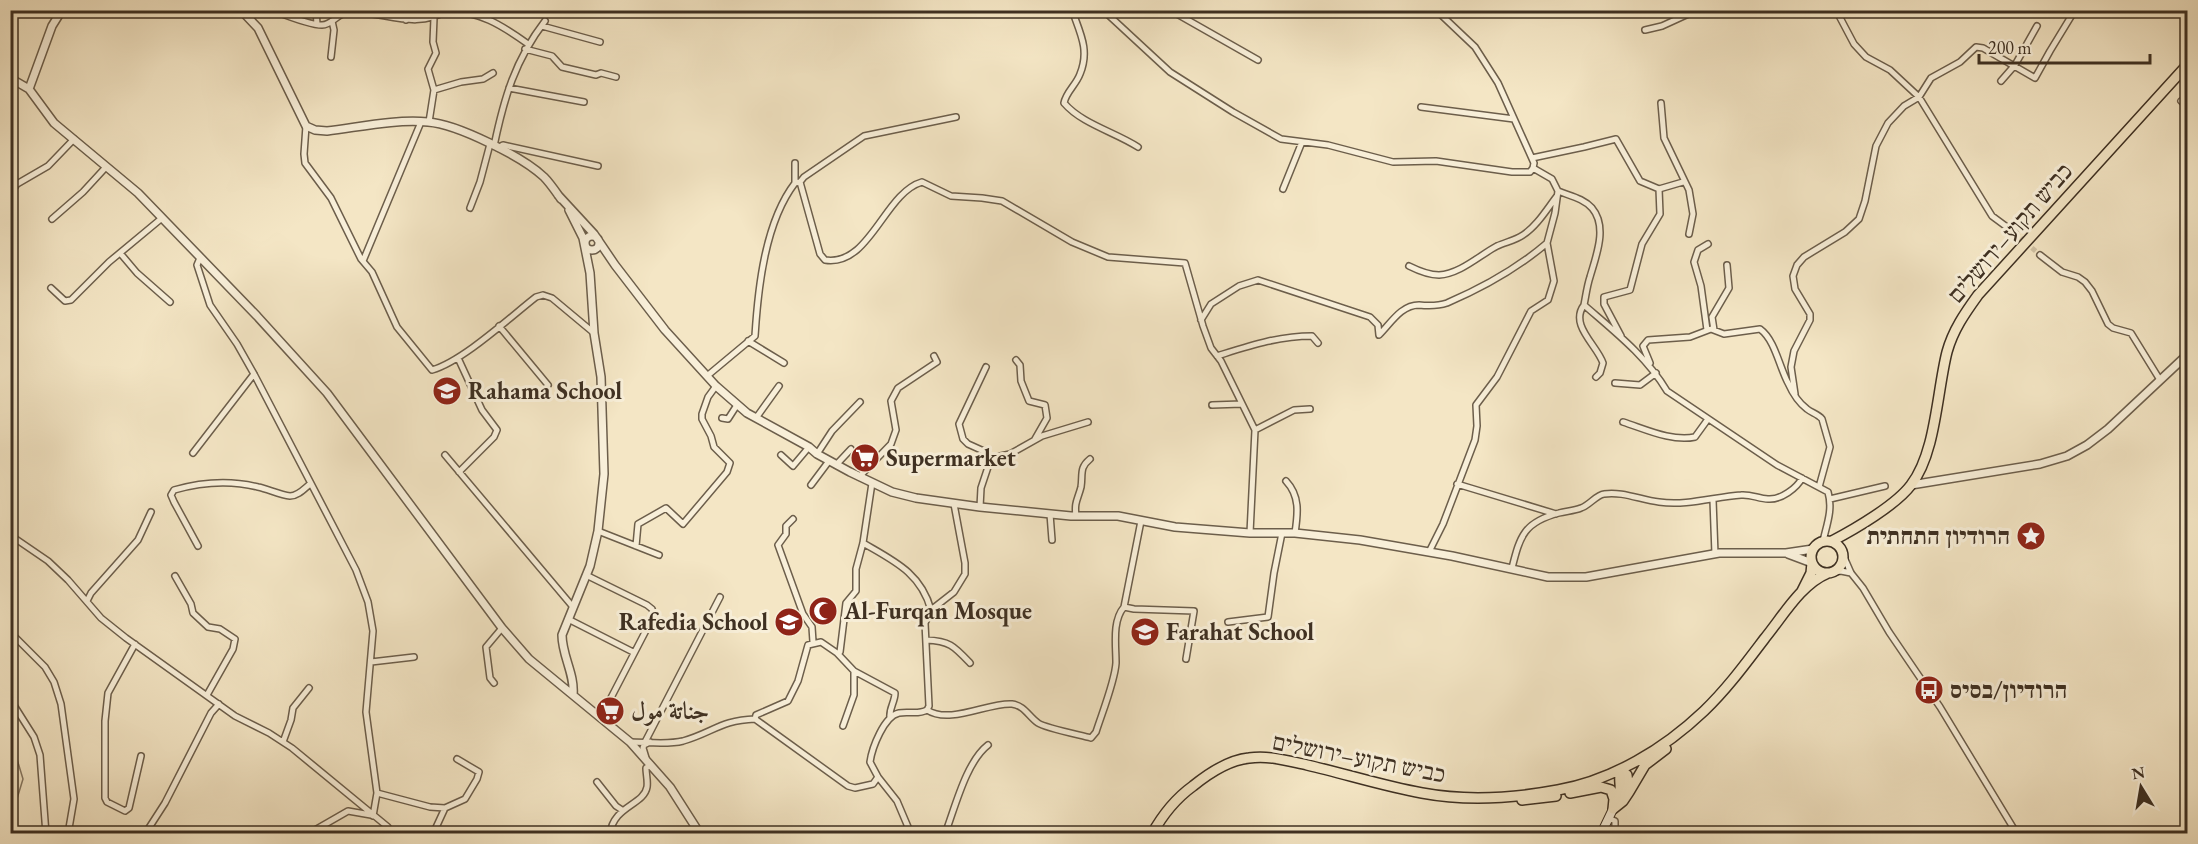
<svg xmlns="http://www.w3.org/2000/svg" width="2198" height="844" font-family="'EB Garamond',Amiri,'Frank Ruhl Libre',serif">
<style>
.lines{fill:none;stroke-linecap:round;stroke-linejoin:round}
.stream{stroke:#867863;stroke-width:1.5}
.minor-tunnel{stroke:#d0c2a4;stroke-width:5;stroke-dasharray:5 2.5;stroke-linecap:butt}
.minor-casing{stroke:#6c5e4b;stroke-width:8}
.tertiary-casing{stroke:#6c5e4b;stroke-width:10}
.secondary-casing{stroke:#3e3022;stroke-width:10}
.primary-casing{stroke:#3e3022;stroke-width:12}
.minor{stroke:#f8efd9;stroke-width:5}
.tertiary{stroke:#f8efd9;stroke-width:7}
.secondary{stroke:#f8efd9;stroke-width:8}
.primary{stroke:#f4e6c5;stroke-width:9}
.labels{text-anchor:middle;stroke-width:6;stroke-linejoin:round;paint-order:stroke}
.street-label{font-size:24px;fill:#3e3022;stroke:#f8efd9}
.poi-label{font-size:24px;font-weight:bold;fill:#3e3022;stroke:#f8efd9;text-anchor:start}
</style>
<rect width="100%" height="100%" fill="#f4e6c5"/>
<filter id="stains"><feTurbulence type="fractalNoise" baseFrequency=".00333" numOctaves="4"/><feColorMatrix values="0 0 0 0 .2 0 0 0 0 .09 0 0 0 0 .02 0 0 0 .5 -.17"/></filter>
<radialGradient id="worn" r=".72"><stop offset=".6" stop-color="#630" stop-opacity="0"/><stop offset="1" stop-color="#630" stop-opacity=".3"/></radialGradient>
<g class="lines">
<path class="stream" d="M10,736L23,779L16,802V834"/>
<path class="minor-tunnel" d="M2015,233L2040,255"/>
<g class="minor-casing">
<path id="minor" d="M272,10C285,15 309,25 322,25C333,25 338,12 350,12C383,11 417,31 447,10
M316,10L317,24
M1072,10C1080,33 1090,50 1080,74C1076,85 1066,92 1064,103C1082,124 1115,132 1138,147
M1103,10L1170,72L1233,112L1281,139L1328,145L1393,162L1436,161L1512,172H1530L1533,168
M1170,10L1258,60
M1436,10L1475,47L1498,83L1534,163L1533,168
M1836,10L1854,44L1866,57L1890,70L1919,97L1992,216L2015,233
M445,12C477,9 503,26 528,44
M406,20L408,10
M542,26L600,42
M1645,30L1662,26L1697,10
M525,49L552,56L562,67L596,75L601,73L616,77
M331,57L334,30L332,21
M2001,81L2015,65L2037,26
M509,88L584,102
M434,90L461,82L483,79L493,73
M2181,101L2188,107
M1661,103L1664,138L1689,190L1693,214L1689,234
M1421,107L1514,119
M429,122L434,90L428,69L436,53L433,42L434,18
M306,126L304,154L305,163L331,198L361,259L372,272L397,327L432,370C463,361 509,318 536,297L543,295L552,298L594,333
M494,146C504,98 515,60 545,21
M498,148L503,145L598,166
M1532,158L1584,147L1616,139L1640,181L1659,189L1683,182
M1533,168L1552,179L1558,191C1570,196 1583,198 1592,208C1608,227 1596,256 1590,277C1587,286 1586,295 1584,305C1615,332 1646,356 1667,391L1777,465L1828,492C1833,509 1827,524 1823,541
M800,182L820,254L825,260C870,267 884,193 922,182L951,196L982,198L1002,201L1072,242L1108,257L1185,263L1203,326L1211,348L1221,361L1255,430L1250,533
M795,183V163
M1283,189L1302,142
M10,205L14,203V188L17,184L48,166L74,139
M470,208L480,182L490,144
M52,219L83,192L106,167
M120,253L137,273L170,302
M2040,255L2062,272L2078,277L2085,282L2092,291L2108,324L2113,328L2131,333L2160,380
M200,258L197,265L210,305L237,344L254,374L356,570L368,602L373,631L366,712L377,793L373,816
M363,261L421,122
M1409,266C1417,270 1430,275 1439,275C1460,274 1480,255 1497,246C1506,242 1516,240 1523,235C1537,226 1547,209 1557,196
M51,288L65,301L71,300L109,262L162,218
M1584,305C1569,325 1597,345 1603,363L1600,373L1596,377
M1201,320L1211,304L1239,286L1258,280L1370,317L1378,325L1379,335C1391,323 1401,305 1419,305C1429,306 1438,306 1447,303C1482,288 1519,267 1547,243
M499,326L548,385
M1707,330L1701,286L1694,262L1698,250L1708,244
M1714,330L1712,317L1729,288L1727,265
M1621,336L1604,304V297L1630,290L1642,244L1660,214L1659,189
M748,341L784,363
M1217,356C1249,346 1278,336 1312,336L1318,343
M458,358L482,410L497,430L494,437L459,472
M1016,360L1020,365L1021,381L1029,401L1045,405L1047,418L1035,439
M1650,363L1643,346L1648,340L1690,337L1711,329L1724,334L1760,329C1775,340 1779,366 1788,383C1792,392 1799,403 1807,409C1812,413 1818,414 1822,419L1830,447L1819,487
M707,376L755,336C758,288 765,222 795,183L800,182L804,177L864,136L956,117
M1615,383L1640,385L1656,373
M1795,394L1791,367L1794,351L1810,320V314L1795,289L1793,276L1797,265L1804,257L1845,232L1859,219L1865,201L1876,146L1888,123L1904,106L1919,97L1931,78L1960,62L1976,47L1983,48L2035,78L2050,51L2075,10
M1212,405L1242,404
M722,418L728,419L737,405
M756,418L779,386
M1623,422C1645,429 1672,442 1695,437L1708,419
M1255,430L1294,410L1310,409
M193,453L254,374
M817,454L832,431L860,402
M445,455L573,607
M781,455L793,466L809,447
M991,458L1010,454L1042,436L1088,422
M836,465L851,449
M859,477L891,444L896,430L891,401L898,388L937,362L934,356
M1286,481C1300,496 1298,513 1295,533
M1457,484L1556,514
M811,485L829,461
M1830,499L1885,486
M1713,500L1715,554
M980,507L981,488L991,458L988,453L968,444L963,439L959,424L986,367
M1050,514L1052,540
M1076,516C1074,502 1078,499 1081,487C1083,474 1079,468 1090,459
M793,519L786,526V534L778,545L803,614L812,627L813,642
M598,531L659,555
M10,535L48,561L68,580L101,618L126,638L235,716L269,733L292,748L388,827L390,834
M863,543C894,561 921,573 931,610
M198,546L174,502L171,495L174,490C202,482 230,480 258,487C268,489 280,495 290,496C298,496 304,489 310,484
M636,546L638,524L666,508L683,524L727,472L730,463L714,447L711,436L702,419V414L708,397L716,386
M1429,552L1443,524L1475,440L1477,426L1476,405L1497,377L1531,311L1548,300L1554,281L1547,243L1555,213L1558,191
M1844,557L1851,573L1863,588L1889,632L1940,707L2017,834
M1512,568C1520,536 1524,522 1559,513C1566,511 1574,511 1581,508C1590,505 1596,495 1604,494C1622,491 1641,500 1659,502C1687,506 1714,497 1741,495C1751,494 1759,499 1768,499C1781,500 1797,488 1802,478
M1833,572L1841,571L1851,573
M586,575L647,605L652,609L654,615L601,717
M175,576L191,604L193,613L208,627L220,629L235,639L233,649L207,695
M87,601L91,593L138,540L151,512
M1124,607L1134,609L1194,611L1186,659
M568,619L633,652
M1228,622L1268,617L1274,573L1282,533
M10,632L45,667L54,682L61,704L74,799L68,834
M926,640C950,641 954,646 970,663
M135,644L108,693L105,721V798L107,802L125,811L129,808L141,756
M837,653L854,671L895,693C895,702 889,708 890,717
M371,662L414,657
M494,683L490,678L486,647L502,628
M10,699L34,737L40,755L46,834
M927,710C950,725 989,702 1012,704C1025,706 1028,716 1038,723C1045,728 1080,735 1091,738L1096,732C1102,713 1115,681 1116,663C1116,645 1112,621 1124,607L1141,521
M755,719L756,715L788,701L798,681L808,645L821,642L837,653L840,652L846,603L856,591V569L863,543L872,483
M843,726L854,695V671
M283,742L291,720L293,708L309,688
M630,742C647,742 667,745 683,741C712,733 721,720 755,719L848,786L855,788L873,784L878,777L870,762C872,748 884,716 899,713C909,711 918,715 927,710L929,706L925,623L931,610L954,592L965,574V563L954,504
M645,742L720,597
M646,758L643,748L644,745L650,742
M878,777L897,801L911,834
M597,782L616,806L622,810
M377,793L430,807L445,808
M1608,818L1615,821V834
M145,834L165,803L211,713L219,704
M308,834L348,811L371,815
M433,834L445,808L465,799L477,779L479,772L457,759
M610,834C613,806 644,805 647,787C648,781 646,774 646,768L651,765
M945,834C955,808 966,762 988,745"/>
</g>
<g class="tertiary-casing">
<path id="tertiary" d="M62,10L52,26L29,89L54,123L138,193L257,316L327,393L502,628L529,659L630,742L670,787L700,834
M241,10L258,28L306,126L315,130L327,131C360,127 395,119 428,122C457,124 523,157 544,177C550,183 556,192 561,199
M10,78L29,89
M558,195L594,234L615,265L665,330L716,386L747,413L809,447L817,454L850,472L892,492L916,498L980,507L1071,516H1118L1175,527L1250,533H1295L1360,540L1452,556L1548,577H1586L1719,553H1786L1813,549
M569,210L583,238L590,273L594,333L601,377L604,474L598,531L590,566L562,635C562,656 575,674 573,695
M585 243a7 7 0 1 1 14 0a7 7 0 1 1-14 0Z
M1911,485L2040,464L2067,456L2087,445L2108,429L2188,354
M1788,554L1812,563"/>
</g>
<g class="secondary-casing">
<path id="secondary" d="M1601,834L1613,809"/>
</g>
<g class="primary-casing">
<path id="primary" d="M1811 557a16 16 0 1 1 32 0a16 16 0 1 1-32 0Z
M1832,541C1855,529 1896,505 1911,485C1936,453 1937,391 1947,352C1953,330 1965,313 1978,295L2188,64
M1802,591L1811,573L1812,563
M1629,792L1645,765L1666,749
M1570,793L1601,787L1611,790L1614,799L1613,809
M1522,800L1556,796
M1617,801C1624,788 1617,781 1621,770
M1613,809L1623,801L1629,792L1627,775L1621,770
M1152,834C1163,814 1175,799 1193,786C1209,773 1229,760 1249,758C1269,755 1288,761 1307,765C1346,774 1383,786 1422,793C1465,801 1515,798 1558,790C1613,780 1664,749 1704,711C1727,689 1746,663 1765,638C1783,616 1801,584 1828,573"/>
</g>
<use href="#minor" class="minor"/>
<use href="#tertiary" class="tertiary"/>
<use href="#secondary" class="secondary"/>
<use href="#primary" class="primary"/>
</g>
<defs>
<g id="school-disc" transform="scale(1.5)"><circle r="9.5" fill="#8f2418" stroke="#f8efd9"/><path d="M0-5L7-2L0 1L-7-2ZM-4 1L0 2.5L4 1V4Q0 6-4 4Z" fill="#fff"/></g>
<g id="supermarket-disc" transform="scale(1.5)"><circle r="9.5" fill="#8f2418" stroke="#f8efd9"/><path d="M-6-5.5h2.5l.6 2H6L4.5 2H-2.5L-4.4-4H-6ZM-1.5 3.2a1.3 1.3 0 1 0 .1 0ZM3 3.2a1.3 1.3 0 1 0 .1 0Z" fill="#fff"/></g>
<g id="sight-disc" transform="scale(1.5)"><circle r="9.5" fill="#8f2418" stroke="#f8efd9"/><path d="M0-6L1.8-2.2L6-1.7L2.9 1.2L3.7 5.4L0 3.3L-3.7 5.4L-2.9 1.2L-6-1.7L-1.8-2.2Z" fill="#fff"/></g>
<g id="mosque-disc" transform="scale(1.5)"><circle r="9.5" fill="#8f2418" stroke="#f8efd9"/><path d="M3.5-4.9A6 6 0 1 0 3.5 4.9A5 5 0 1 1 3.5-4.9Z" fill="#fff"/></g>
<g id="bus-disc" transform="scale(1.5)"><circle r="9.5" fill="#8f2418" stroke="#f8efd9"/><path d="M-5-6H5V4H4V6H2V4H-2V6H-4V4H-5ZM-3.5-4V0h7V-4ZM-3.5 1.2v1.5H-2V1.2ZM2 1.2v1.5H3.5V1.2Z" fill="#fff"/></g>
</defs>
<g fill-rule="evenodd">
<use href="#school-disc" x="447" y="391"/>
<use href="#supermarket-disc" x="865" y="458"/>
<use href="#sight-disc" x="2031" y="536"/>
<use href="#mosque-disc" x="823" y="611"/>
<use href="#school-disc" x="789" y="622"/>
<use href="#school-disc" x="1145" y="632"/>
<use href="#bus-disc" x="1929" y="690"/>
<use href="#supermarket-disc" x="610" y="711"/>
</g>
<g class="labels">
<g class="street-label">
<text transform="translate(2010 233) rotate(-49)" y="8">כביש תקוע–ירושלים</text>
<text transform="translate(1359 758) rotate(11)" y="8">כביש תקוע–ירושלים</text>
</g>
<g class="poi-label">
<text x="468" y="399">Rahama School</text>
<text x="886" y="466">Supermarket</text>
<text x="2010" y="544" text-anchor="end">הרודיון התחתית</text>
<text x="844" y="619">Al-Furqan Mosque</text>
<text x="768" y="630" text-anchor="end">Rafedia School</text>
<text x="1166" y="640">Farahat School</text>
<text x="1950" y="698">הרודיון/בסיס</text>
<text x="631" y="719">جناتة مول</text>
</g>
</g>
<rect width="2198" height="844" fill="none" stroke="#f4e6c5" stroke-width="36"/>
<rect x="12" y="12" width="2174" height="820" fill="none" stroke="#3e3022" stroke-width="3"/>
<rect x="18" y="18" width="2162" height="808" fill="none" stroke="#3e3022" stroke-width="1.5"/>
<g transform="translate(2141 787) rotate(349)" stroke="#f8efd9" stroke-width="4.5" paint-order="stroke">
<path d="M0-4.5L10 22L0 15L-10 22Z" fill="#3e3022"/>
<text y="-9" font-size="16" font-weight="bold" text-anchor="middle" fill="#3e3022">N</text>
</g>
<path d="M1979 54v9h171v-9" fill="none" stroke="#3e3022" stroke-width="3"/>
<text x="1988" y="54" font-size="18" fill="#3e3022" stroke="#f8efd9" stroke-width="4.5" paint-order="stroke">200 m</text>
<rect width="100%" height="100%" filter="url(#stains)"/>
<rect width="100%" height="100%" fill="url(#worn)"/>
</svg>
